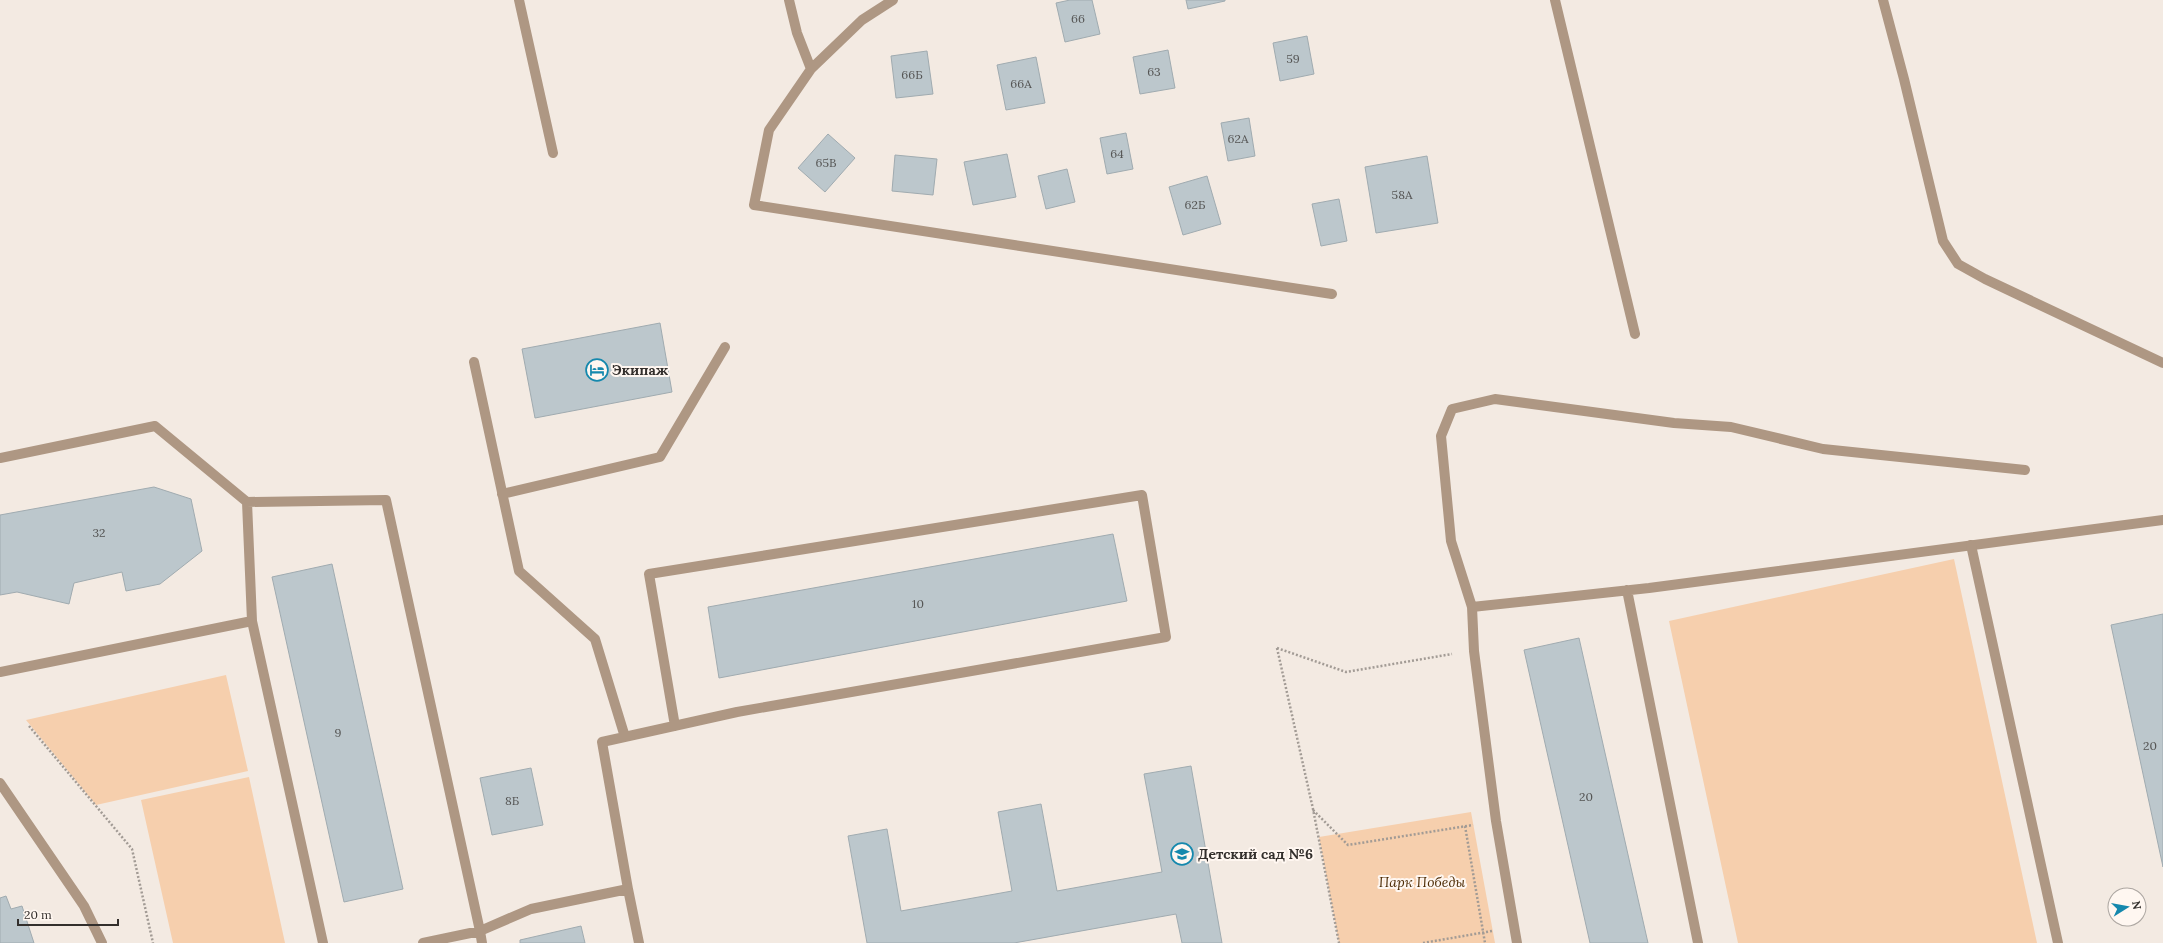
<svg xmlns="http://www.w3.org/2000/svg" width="2163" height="943" font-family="Lora,serif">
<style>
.green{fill:#f6cfad}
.building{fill:#bcc7cc;stroke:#a0abb0}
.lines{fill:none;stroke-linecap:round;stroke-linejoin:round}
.path{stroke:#a29b95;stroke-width:2.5;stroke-dasharray:2 2;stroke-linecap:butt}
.lane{stroke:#ae9783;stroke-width:10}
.street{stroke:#ae9783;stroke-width:10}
.labels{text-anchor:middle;stroke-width:4;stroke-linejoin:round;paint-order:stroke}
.number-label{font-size:12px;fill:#555554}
.poi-label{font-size:14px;font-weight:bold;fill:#332f2c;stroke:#fff7f1;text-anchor:start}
.park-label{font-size:14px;font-style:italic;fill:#4e2c05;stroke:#fff7f1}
</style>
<rect width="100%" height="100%" fill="#f3eae2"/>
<path class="green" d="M1954,559L2037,943H1738L1669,621Z
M226,675L248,771L96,805L26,720Z
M249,777L285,943H173L141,800Z
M1471,812L1495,943H1339L1319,837Z"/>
<path class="building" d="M1070,0H1092L1100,34L1065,42L1056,3Z
M1186,0H1225V1L1188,9Z
M1307,36L1314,74L1280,81L1273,43Z
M1168,50L1175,88L1140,94L1133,57Z
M927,51L933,94L896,98L891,56Z
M1036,57L1045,103L1006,110L997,65Z
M1249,118L1255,156L1228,161L1221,123Z
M1126,133L1133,169L1107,174L1100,138Z
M828,134L855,158L825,192L798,168Z
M1007,154L1016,197L973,205L964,162Z
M895,155L937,159L933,195L892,191Z
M1427,156L1438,223L1376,233L1365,167Z
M1067,169L1075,202L1046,209L1038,176Z
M1207,176L1221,224L1183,235L1169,187Z
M1339,199L1347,241L1321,246L1312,204Z
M660,323L672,392L535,418L522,349Z
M154,487L191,499L202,551L160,584L126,591L122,572L74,583L69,604L17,592L0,595V515Z
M1113,534L1127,601L719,678L708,607Z
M332,564L403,889L344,902L272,577Z
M2163,614V867L2111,625Z
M1579,638L1648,943H1590L1524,650Z
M1191,766L1222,943H1182L1176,914L1014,943H867L848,836L887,829L901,911L1012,891L998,812L1041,804L1057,891L1162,872L1144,774Z
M531,768L543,825L492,835L480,778Z
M6,896L11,909L22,906L34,943H0V898Z
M581,926L585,943H520V940Z"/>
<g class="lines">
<path class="path" d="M1277,648L1313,809L1339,943
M1277,648L1346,672L1452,654
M29,726L132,849L153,943
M1313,810L1348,845L1473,825
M1465,826L1485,943
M1423,943L1492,931"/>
<path class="lane" d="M519,0L553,153
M789,0L797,33L811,69
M893,0L862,20L811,69L769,130L754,205L1332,294
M1555,0L1635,334
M1883,0L1904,79L1943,241L1958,264L1985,279L2163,363
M474,362L519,571L595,639L625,737
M0,458L155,426L247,502L252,621L0,672
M502,494L660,457L725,347
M247,502L386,500L480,931L531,909L628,889L639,943
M1627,590L1698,943
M1472,607L1451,541L1441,436L1452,409L1495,399L1674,423L1731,427L1823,449L2025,470
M252,621L323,943
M0,783L84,906L102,943
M628,889L602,742L737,712L1166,637L1142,495L649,574L675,726
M423,943L480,931L482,943
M1517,943L1496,821L1474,651L1472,607L1649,588L2163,520"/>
<path class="street" d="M1971,545L2058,943"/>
</g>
<defs>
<g id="hotel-ring" transform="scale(1.15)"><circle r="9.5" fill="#fff7f1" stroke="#1588ad" stroke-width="1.5"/><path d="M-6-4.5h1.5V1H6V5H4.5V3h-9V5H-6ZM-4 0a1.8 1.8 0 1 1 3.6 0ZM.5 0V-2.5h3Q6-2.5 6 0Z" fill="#1588ad"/></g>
<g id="school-ring" transform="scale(1.15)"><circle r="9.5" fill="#fff7f1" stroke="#1588ad" stroke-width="1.5"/><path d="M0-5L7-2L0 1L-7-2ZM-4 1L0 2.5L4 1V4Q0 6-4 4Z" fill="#1588ad"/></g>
</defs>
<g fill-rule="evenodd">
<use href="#hotel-ring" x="597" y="370"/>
<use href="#school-ring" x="1182" y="854"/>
</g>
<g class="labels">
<g class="number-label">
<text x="1078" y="23">66</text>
<text x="1293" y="63">59</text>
<text x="1154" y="76">63</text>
<text x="912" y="79">66Б</text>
<text x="1021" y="88">66А</text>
<text x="1238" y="143">62А</text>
<text x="1117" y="158">64</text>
<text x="826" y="167">65В</text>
<text x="1402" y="199">58А</text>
<text x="1195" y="209">62Б</text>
<text x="99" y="537">32</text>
<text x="918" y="608">10</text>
<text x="338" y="737">9</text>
<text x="2150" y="750">20</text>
<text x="1586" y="801">20</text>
<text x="512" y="805">8Б</text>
</g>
<g class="poi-label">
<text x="612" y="375">Экипаж</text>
<text x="1198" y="859">Детский сад №6</text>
</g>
<g class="park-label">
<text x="1422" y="887">Парк Победы</text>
</g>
</g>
<g transform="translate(2127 907) rotate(79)"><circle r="19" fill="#fff7f1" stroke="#ada7a2"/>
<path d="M0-3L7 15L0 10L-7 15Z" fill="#1588ad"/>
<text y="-6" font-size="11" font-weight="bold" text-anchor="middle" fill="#332f2c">N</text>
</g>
<path d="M18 919v6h100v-6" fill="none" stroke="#332f2c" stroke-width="2"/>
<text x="24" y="919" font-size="12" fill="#332f2c" stroke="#fff7f1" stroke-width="3" paint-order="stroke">20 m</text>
</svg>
